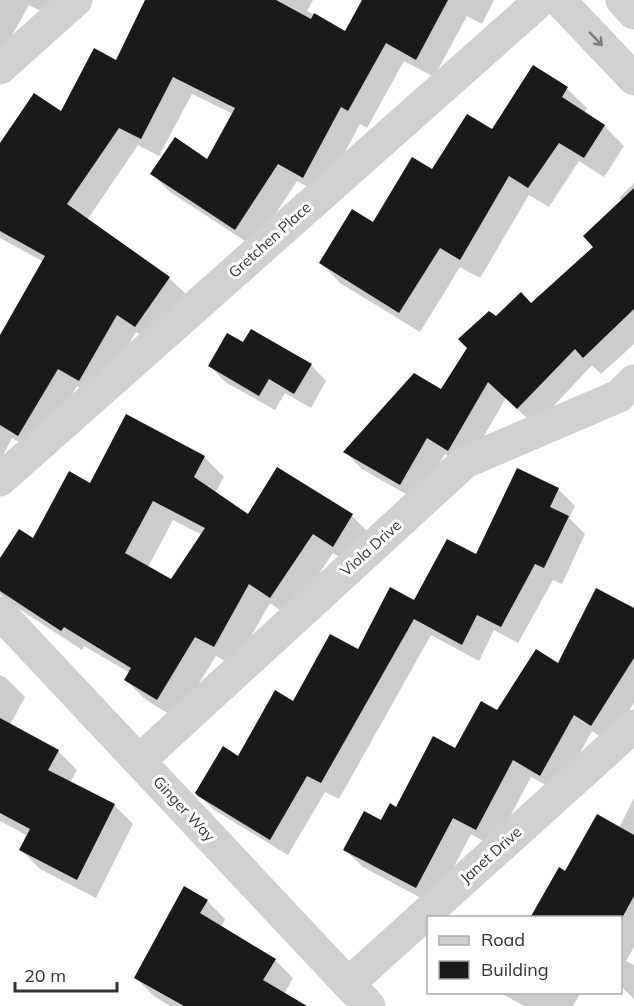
<svg xmlns="http://www.w3.org/2000/svg" width="634" height="1006" font-family="Mulish,sans-serif">
<style>
.shadow{fill:#0003;fill-rule:evenodd}
.building{fill:#1a1a1a;fill-rule:evenodd}
.lines{fill:none;stroke-linecap:round;stroke-linejoin:round}
.minor{stroke:#d0d0d0;stroke-width:33}
.oneway{stroke:#7a7a7a}
.labels{text-anchor:middle;stroke-width:6;stroke-linejoin:round;paint-order:stroke}
.street-label{font-size:15px;fill:#333;stroke:#fff}
</style>
<rect width="100%" height="100%" fill="#fff"/>
<path class="shadow" d="M0,0H53L46,14L29,5L0,57Z
M178,0H313L307,11L346,33L364,0H494L482,24L467,16L434,77L404,61L367,128L360,124L322,195L297,181L254,247L170,192L152,174L208,161L233,114L192,94L159,156L138,145L87,220L169,278L188,296L154,344L136,332L98,398L77,386L37,453L12,438L0,461V338L44,262L0,238V146L61,113Z
M533,67L567,89L587,108L584,113L604,126L624,146L604,177L579,161L549,207L529,195L480,278L460,267L420,332L340,283L321,263L374,224L432,171L492,132Z
M634,183V344L601,374L592,365L535,426L506,398L466,467L445,454L418,501L362,469L345,452L441,391L496,318L531,305L595,247L622,201L619,198Z
M243,344L311,365L326,381L311,408L285,393L275,410L225,382L210,366Z
M204,457L224,477L215,493L249,516H352L372,536L353,566L333,553L290,617L270,603L234,666L216,656L177,719L146,700L126,680L130,673L84,646L82,650L7,601L0,594V561L34,540L91,485ZM173,520L202,535L171,581L148,567Z
M558,489L575,506L569,518L585,534L562,584L553,580L518,643L494,630L479,661L431,635L339,799L325,792L288,855L214,810L197,793L239,758L294,703L359,651L415,602L477,556Z
M634,610V703L609,742L592,731L558,792L531,777L494,847L471,834L434,905L363,867L345,850L397,809L456,750L497,712Z
M0,675L6,678L25,697L10,725L58,751L77,770L70,783L114,805L133,824L96,898L40,869L21,850L28,836L0,821Z
M634,798V947L626,961L634,965V999L620,985V918L566,873L619,828Z
M207,901L225,919L221,927L275,960L293,978L284,994L304,1006H170L154,996L135,977Z
M499,992H581L573,1006H524Z"/>
<path class="building" d="M145,0H276L311,19L314,13L345,31L362,0H448L416,60L386,43L348,111L341,107L303,178L278,164L235,230L150,174L175,137L207,159L235,108L173,77L141,139L119,128L67,204L170,277L135,327L117,315L79,381L58,369L18,436L0,425V335L45,256L0,231V143L34,93L61,111L94,48L116,60Z
M533,65L568,87L562,97L605,125L584,158L559,143L528,188L509,176L460,260L440,248L399,313L319,263L352,209L373,222L412,157L432,169L467,114L492,129Z
M634,188V309L583,358L575,349L517,409L488,382L448,451L427,438L400,485L343,452L414,373L441,389L467,348L458,339L489,311L496,316L521,292L531,303L593,247L583,236Z
M251,329L312,364L294,394L269,379L259,396L208,366L227,333L243,342Z
M126,414L205,456L194,477L248,514L277,467L353,514L333,547L313,534L270,598L249,584L214,647L195,637L157,700L124,680L131,668L64,627L61,631L0,591V558L19,529L33,538L69,471L90,483ZM153,501L205,528L171,579L125,553Z
M517,468L559,488L550,507L569,516L544,568L535,564L501,627L477,615L462,645L414,619L321,783L307,776L270,840L198,796L195,793L223,746L238,756L275,690L293,701L330,634L358,649L390,587L414,600L447,539L476,554Z
M596,588L634,608V658L591,726L574,715L540,776L513,760L476,830L453,818L416,888L343,850L364,811L381,820L390,803L396,807L433,736L455,748L481,701L497,710L536,649L558,663Z
M0,718L59,750L48,770L115,804L77,880L19,850L30,829L0,813Z
M597,814L634,835V896L622,918H530L559,867L565,871Z
M184,886L208,900L200,913L276,959L263,980L307,1006H184L134,978Z"/>
<g class="lines">
<path class="minor" d="M559,0L634,79
M622,0L634,13
M0,68L76,0
M0,480L541,0
M0,613L369,1006
M139,761L465,462L619,396L634,381
M348,984L634,726"/>
</g>
<defs><path id="oneway-shaft" d="M-6 0H5M1.5-3L5.5 0L1.5 3" fill="none" stroke-width="1.6" stroke-linecap="round" stroke-linejoin="round" transform="scale(1.5)"/></defs>
<use class="oneway" href="#oneway-shaft" transform="translate(596 39) rotate(46)"/>
<g class="labels">
<g class="street-label">
<text transform="translate(270 240) rotate(-42)" y="5">Gretchen Place</text>
<text transform="translate(371 548) rotate(-42)" y="5">Viola Drive</text>
<text transform="translate(184 809) rotate(47)" y="5">Ginger Way</text>
<text transform="translate(491 855) rotate(-42)" y="5">Janet Drive</text>
</g>
</g>
<rect x="427" y="916" width="195" height="78" fill="#ffffff" stroke="#adadad" stroke-width="1.5"/>
<rect x="439" y="936" width="30" height="9" fill="#d0d0d0" stroke="#adadad" stroke-width="1.5"/>
<text x="481" y="946" font-size="18" fill="#333333">Road</text>
<rect x="439" y="961" width="30" height="18" fill="#1a1a1a" stroke="#adadad" stroke-width="1.5"/>
<text x="481" y="976" font-size="18" fill="#333333">Building</text>
<path d="M15 982v9h102v-9" fill="none" stroke="#333333" stroke-width="3"/>
<text x="24" y="982" font-size="18" fill="#333333" stroke="#ffffff" stroke-width="4.5" paint-order="stroke">20 m</text>
</svg>
